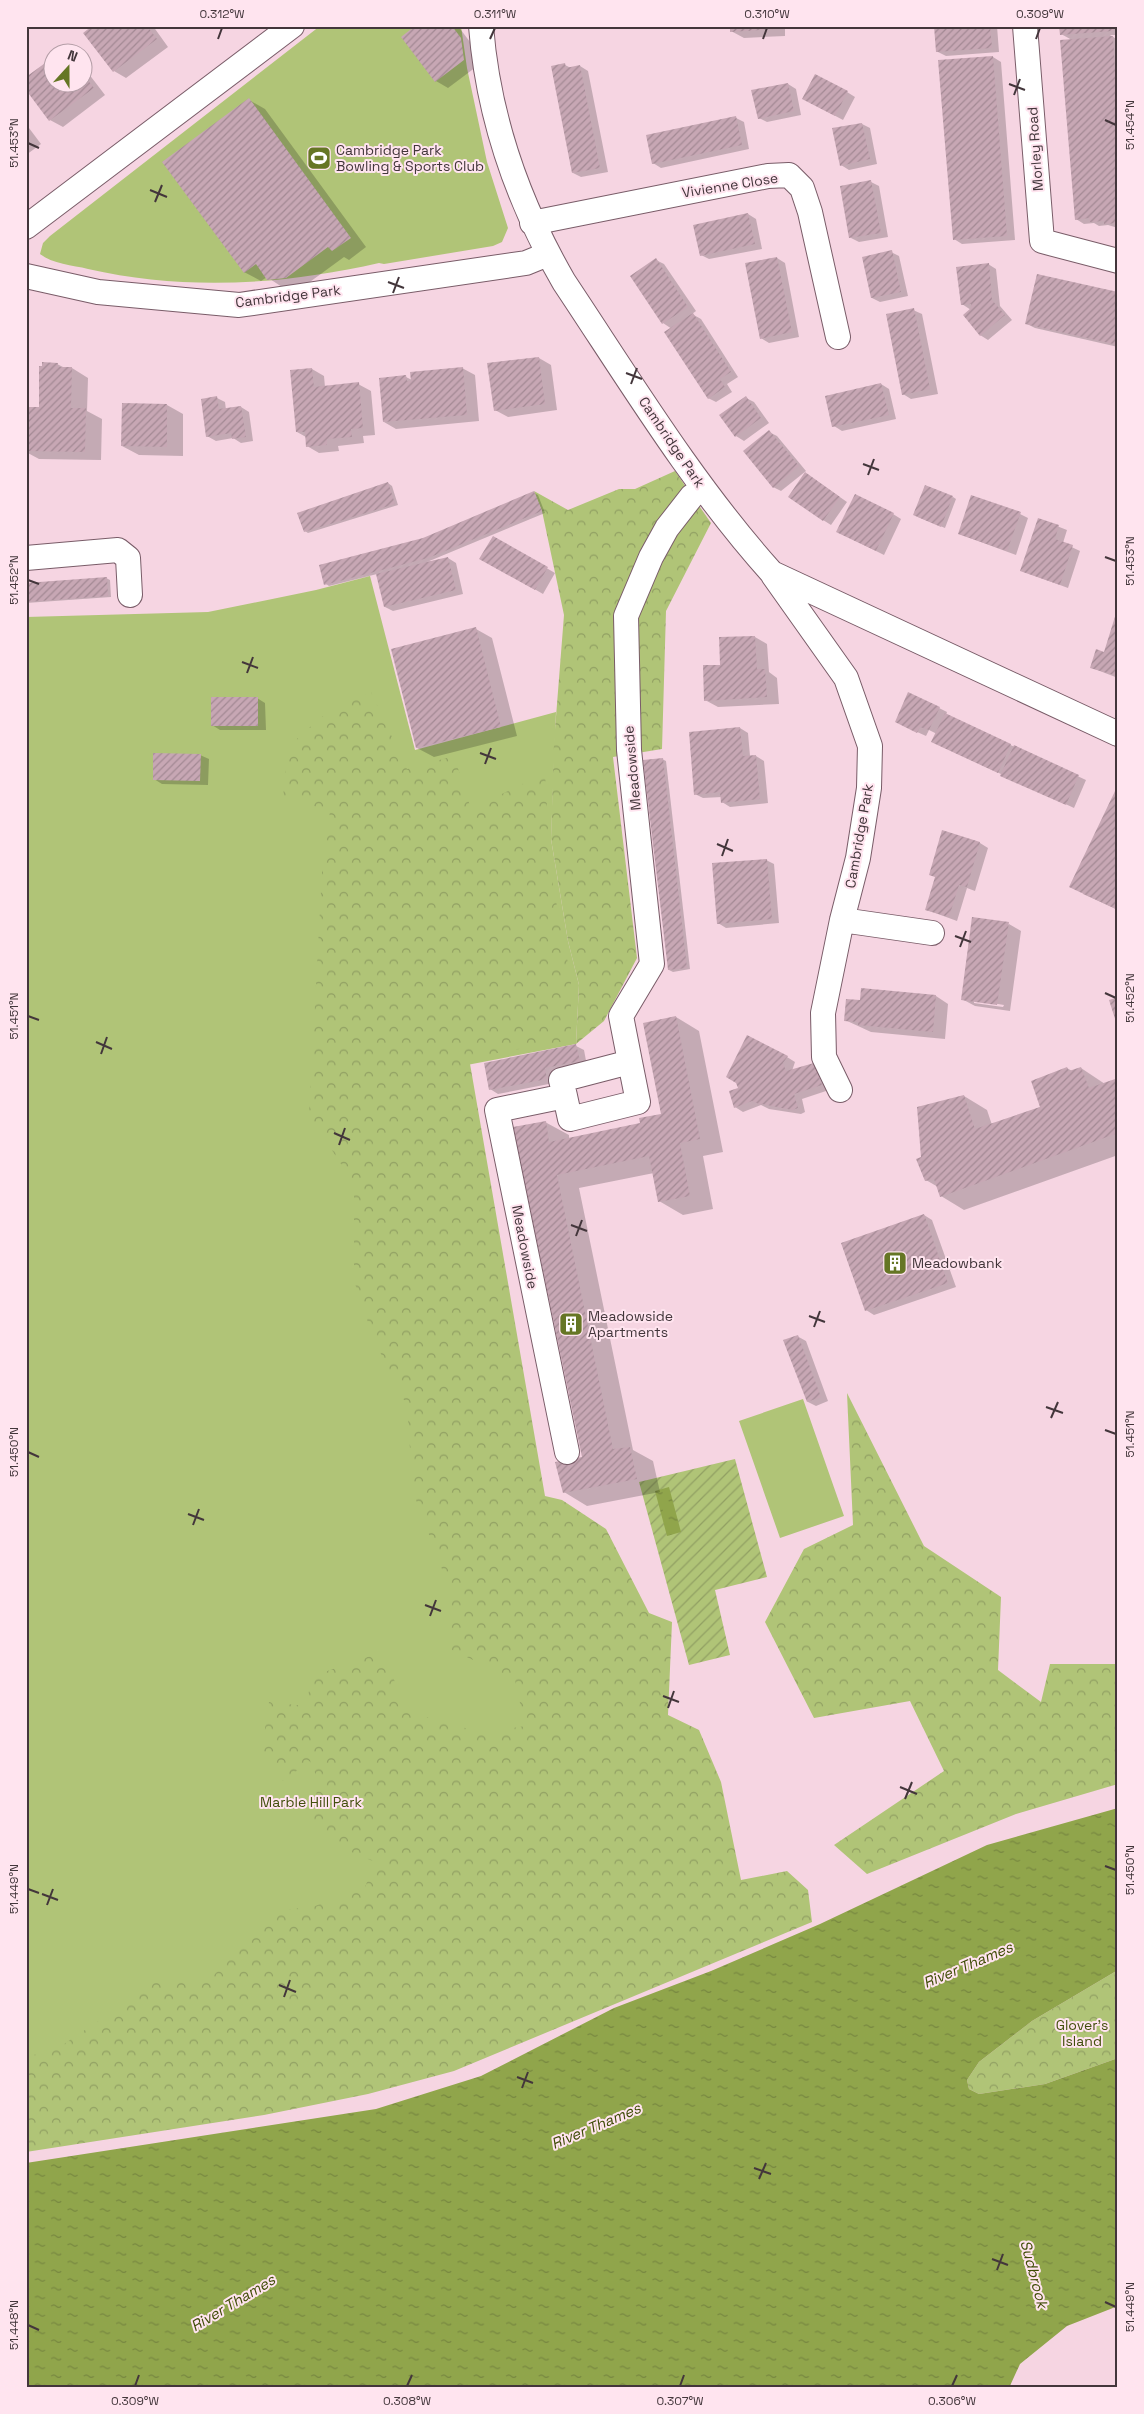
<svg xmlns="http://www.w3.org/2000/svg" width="1144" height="2414" font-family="'Space Grotesk',sans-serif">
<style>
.green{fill:#b0c477}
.forest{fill:url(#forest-crowns)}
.garden{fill:url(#garden-furrows)}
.water{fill:url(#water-ripples)}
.shadow{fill:#0003;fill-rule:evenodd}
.building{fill:url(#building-hatch)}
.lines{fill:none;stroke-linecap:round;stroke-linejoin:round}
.minor-casing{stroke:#795c68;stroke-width:26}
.minor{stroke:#fff;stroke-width:24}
.ticks{fill:none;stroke:#43363b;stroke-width:2}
.labels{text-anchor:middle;stroke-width:4;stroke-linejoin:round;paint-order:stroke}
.street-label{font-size:14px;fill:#43363b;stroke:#ffe4ef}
.poi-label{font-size:14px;fill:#43363b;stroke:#ffe4ef;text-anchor:start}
.park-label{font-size:14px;fill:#424f0c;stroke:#ffe4ef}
.water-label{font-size:15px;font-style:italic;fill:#3f4c06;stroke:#ffe4ef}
.neatline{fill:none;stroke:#43363b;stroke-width:2}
.ticks-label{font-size:12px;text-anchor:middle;fill:#43363b}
</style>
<defs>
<pattern id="forest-crowns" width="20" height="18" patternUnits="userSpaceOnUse" patternTransform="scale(1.25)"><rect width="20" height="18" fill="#b0c477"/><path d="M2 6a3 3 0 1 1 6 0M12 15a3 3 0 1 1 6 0" fill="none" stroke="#91a063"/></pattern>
<pattern id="garden-furrows" width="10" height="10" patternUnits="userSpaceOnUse" patternTransform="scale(1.25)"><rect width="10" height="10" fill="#b0c477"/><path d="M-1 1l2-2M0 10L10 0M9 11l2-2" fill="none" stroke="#91a063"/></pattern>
<pattern id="water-ripples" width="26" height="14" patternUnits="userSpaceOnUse" patternTransform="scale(1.25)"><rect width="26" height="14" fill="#90a54b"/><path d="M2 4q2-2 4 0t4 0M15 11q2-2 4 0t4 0" fill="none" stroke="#778740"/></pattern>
<pattern id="building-hatch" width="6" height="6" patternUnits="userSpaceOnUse" patternTransform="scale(1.25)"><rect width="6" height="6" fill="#c7a7b4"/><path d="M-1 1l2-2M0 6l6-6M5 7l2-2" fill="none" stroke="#a38994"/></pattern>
</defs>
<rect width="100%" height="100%" fill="#f6d5e2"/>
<path class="green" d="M320,26H461L467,68L487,162L508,228L502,242L493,246L384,264L379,263C282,285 185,291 88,269C73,265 52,264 40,254L43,243L50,236Z
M370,576L415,750L556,712L551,839L568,941L579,985L576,1044L467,1065L469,1129L599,1784L26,2144V617L208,612L316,590Z
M803,1399L844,1516L780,1538L739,1421Z"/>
<path class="forest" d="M675,471L711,523L666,611L662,749L613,757L637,958L604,1021L576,1044L579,985L568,941L551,839L554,742L564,615L542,511L534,491L568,510L619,489H635Z
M371,692L407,769L454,756L471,809L545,773L551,875L571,979V1040L469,1058L545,1496L562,1500L606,1529L649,1613L672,1622L668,1715L699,1730L721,1782L741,1880L787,1871L808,1890L812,1922L454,2071L368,2094L264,2115L26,2152V2056L52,2052L106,2016L141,1984L211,1978L276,1911L315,1906L365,1887L375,1862L344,1849L312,1828L318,1780L310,1761L283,1781L262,1748L269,1702L305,1706L313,1676L382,1652L408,1712L483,1733L525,1726L515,1680L452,1650L448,1585L413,1492L407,1406L374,1340L354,1281V1184L309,1115L322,872L330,811L283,797L288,747L321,717Z
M847,1393L924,1546L1001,1597L998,1670L1041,1702L1050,1664H1118V1784L1016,1814L867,1874L834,1845L944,1771L910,1701L814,1718L765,1622L804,1549L853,1525Z
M1118,1970V2058L1045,2084L979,2094L969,2089L967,2080L979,2062L1032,2021Z"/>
<path class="garden" d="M735,1459L767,1577L715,1590L730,1655L689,1665L639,1482Z"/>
<path class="water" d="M669,1487L681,1532L667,1536L655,1491Z
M1118,1808V1970L1032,2021L979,2062L967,2080L969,2089L979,2094L1045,2084L1118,2058V2306L1067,2326L1020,2364L1009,2388H26V2163L376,2109L481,2076L614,2008L711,1971L820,1924L987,1845Z"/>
<path class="shadow" d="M94,26H153L168,47L126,78L114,71L85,33Z
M183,26H193L189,29Z
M417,26H458L473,46L476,67L448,88L436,81Z
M631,26H664L635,28Z
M731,26H788L785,27V36L744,38L731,31Z
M936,26H997L999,52L946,56L938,52Z
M1060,26H1118V35H1110L1118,40V228L1108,225L1099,226L1094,223L1084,224L1076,219L1072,40L1061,34Z
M993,57L1001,62L1015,240L962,244L954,239Z
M52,59V82H82V65L105,95L63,127L50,120L26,79Z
M565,65L571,68L580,66L588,71L608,172L581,177L573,173Z
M788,84L796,89L801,115L767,122L759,118Z
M847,92L855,97L843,120L811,103Z
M249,100L265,109L366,247L349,260L344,257L303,287L285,289L267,277L261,281L244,272Z
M736,118L744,122L749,149L661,168L653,163Z
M26,124L41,144L26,155Z
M862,124L870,128L877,164L849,170L841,165Z
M871,182L879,186L888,237L859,242L851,238Z
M748,214L756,219L762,249L709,259L701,255Z
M891,252L899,256L908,296L880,302L872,298Z
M777,258L785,263L799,337L769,343L761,338Z
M656,260L664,264L696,311L692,314L701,319L738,377L727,384L732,392L716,402L708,398L672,329L663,323Z
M988,264L996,269L1000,306L1012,320L988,340L980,335L971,310L962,304Z
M1118,293V347L1035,328L1027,324Z
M913,310L922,314L938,394L911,399L903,394Z
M539,358L551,365L557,410L508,417L495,410Z
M57,364L65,368H72L88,378L87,411L102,419L101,460L39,459L26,452V409H40Z
M462,368L475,375L479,421L396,429L384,422L406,377L412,380Z
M312,369L324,376L325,387L358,384L371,391L375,435L363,436L364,443L338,446L339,451L319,453L307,446L306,437L297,432Z
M881,384L889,389L896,419L842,431L834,426Z
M217,398L225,402L226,410L241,407L249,412L253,441L241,443L233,438L216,441L207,436Z
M746,398L754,402L769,423L744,441L736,436Z
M167,405L183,414V456L139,455L122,446Z
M769,432L777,436L806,471L781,491L773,487Z
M814,479L847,502L831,525L823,520Z
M388,483L392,486L398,505L308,533L305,531Z
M534,493L538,495L545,513L427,562L448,558L456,563L463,594L393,611L385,607L377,574L329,586L326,584L424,539Z
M953,497L956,499L945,528L918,517Z
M893,514L901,519L884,555L846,536Z
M1020,514L1028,518L1016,555L959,534Z
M1039,519L1067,530L1063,543L1080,551L1068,588L1022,571Z
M493,537L555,573L543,594L481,558Z
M1118,546V558L1115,557Z
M106,578L110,580L111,597L26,603V584Z
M1118,609V678L1092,668L1104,654Z
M476,629L492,638L517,736L434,757L417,748L393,649Z
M755,637L767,644L769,672L777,678L779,704L718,707L705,700L722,666Z
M257,698L265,703L266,730H220L212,725Z
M939,708L947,712L946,715L1086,780L1074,808L941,746L937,734L929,730L926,736L904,726Z
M740,728L748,733L750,756H756L764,761L768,803L730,807L722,802V797L703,798L695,794Z
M200,755L209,759L208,785L162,784L154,779Z
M662,759L666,761L690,969L673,972L669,970Z
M1118,791V910L1083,894Z
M943,832L980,843L988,848L975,891L967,888L957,921L927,910L937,878Z
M766,860L774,864L779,923L726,928L718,923Z
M1009,924L1021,931L1010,1011L975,1006L962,999ZM974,1000L1004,1005L1003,1007L974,1003Z
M862,990L936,996L948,1004L945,1039L871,1032L845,1020L861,1002Z
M676,1017L699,1031L723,1152L703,1156L713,1209L683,1215L659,1201L654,1173L579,1188L633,1450L653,1461L660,1492L587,1506L564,1492L583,1458L545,1122L569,1135V1139L642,1124L662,1115Z
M576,1046L584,1050L587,1066L554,1083L498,1094L490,1089Z
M787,1057L795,1062L792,1071L814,1064L822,1069L829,1090L802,1099L805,1112L801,1114L769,1109L761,1105L743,1112L735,1107L739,1089Z
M1067,1068L1072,1071L1081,1068L1105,1084L1118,1080V1155L964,1210L941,1196L938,1187L926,1180L923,1157L964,1096L987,1110L992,1125L1041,1107Z
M924,1215L932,1220L956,1287L874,1315L866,1310Z
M797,1336L806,1341L828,1401L816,1406L808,1402Z"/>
<path class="building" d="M92,26H147L157,39L113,72L83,33Z
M415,26H452L461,38L464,60L435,82L401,37Z
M730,26H773V29L730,32Z
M934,26H990L992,48L936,52Z
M1059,26H1113V31L1060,35Z
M1113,36L1118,123V223L1104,224V221L1090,222L1089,218L1075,220L1060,40Z
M993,56L1007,236L953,240L938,60Z
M52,58V82H82V73L94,88L49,121L26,90V77Z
M565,63L566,68L580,65L600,168L572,173L551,66Z
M815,74L848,91L835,116L802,99Z
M788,83L794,111L758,119L751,90Z
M249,98L351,238L332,251L328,247L286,278L267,280L256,264L244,273L162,162Z
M736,116L742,145L652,164L646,135Z
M862,123L870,159L840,166L832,128Z
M871,180L881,233L849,238L840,186Z
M748,213L755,244L700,256L693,225Z
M892,250L901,292L871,298L862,257Z
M777,257L792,332L760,339L745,263Z
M656,258L688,307L662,324L630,276Z
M989,263L992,300L1005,315L980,336L963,315L971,308V304L961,305L956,267Z
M1037,274L1118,292V345L1025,324Z
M914,308L930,389L902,395L886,314Z
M693,313L731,372L720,379L725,387L708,399L664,332Z
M539,357L545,404L494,411L487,363Z
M42,362L58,363V367H72L71,408H86L85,452L26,451V407H39V366H42Z
M463,367L467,415L383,422L379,378L406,375L407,381H411L410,372Z
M312,368L314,387L359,382L363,428L351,429L352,437L327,439V445L306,447L305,432H296L290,370Z
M881,383L889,415L832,427L825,396Z
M217,396L219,409L241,406L246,437L232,439L231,433L206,437L201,399Z
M746,396L761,418L735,437L719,415Z
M122,403L167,404V447L121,446Z
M769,430L799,466L773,488L743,451Z
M805,472L840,497L823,521L788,497Z
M388,482L395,504L304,532L297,513Z
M925,485L953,496L941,527L913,515Z
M534,491L542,511L428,558L324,585L319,565L423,538Z
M855,494L894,513L876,551L836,532Z
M971,495L1021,512L1007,551L958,534Z
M1038,518L1059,525L1055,539L1073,545L1060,585L1020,571Z
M493,536L548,567L535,590L479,559Z
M448,557L456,590L384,607L376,574Z
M107,577L108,596L26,602V583Z
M1118,607V676L1090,668L1096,649L1104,652Z
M476,627L501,727L416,748L391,649Z
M755,636L757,669H765L767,697L704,701L703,665H720L719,637Z
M908,692L940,707L929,730L920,727L917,733L895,722Z
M211,697H258V726H211Z
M945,713L1011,744L998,773L931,742Z
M740,727L743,756L756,755L760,799L721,803L720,792L694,795L689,732Z
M1014,745L1079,775L1066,805L1000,776Z
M153,753L201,754L200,781L153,780Z
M663,758L687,968L668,970L643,760Z
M1116,789L1118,790V863L1114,871L1118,873V910L1069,887Z
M942,830L980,842L967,887L959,885L949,917L925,910L935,877L929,875Z
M767,859L772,919L717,924L712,863Z
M972,917L1009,922L997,1005L961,1000Z
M861,988L936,995L933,1032L858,1025V1022L844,1021L846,999L860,1000Z
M1118,997V1024L1117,1025L1109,1000Z
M676,1016L700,1139L680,1143L690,1196L658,1202L649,1156L557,1175L613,1449L630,1447L637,1479L563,1493L555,1462L582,1457L513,1127L546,1121L549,1142L640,1123L639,1118L661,1114L643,1023Z
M747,1035L788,1056L783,1063L786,1071L814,1063L822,1085L794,1094L798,1108L792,1110L762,1104L761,1105L752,1101L734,1108L729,1091L738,1088L736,1083L726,1077Z
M576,1044L580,1061L545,1068L547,1079L489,1090L484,1063Z
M1067,1067L1069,1071L1081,1067L1089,1088L1118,1078V1133L940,1197L934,1179L925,1181L916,1159L921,1157L917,1107L964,1095L975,1129L1040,1107L1031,1081Z
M924,1214L948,1283L865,1311L841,1243Z
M798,1335L821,1397L807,1402L783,1340Z"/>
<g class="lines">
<g class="minor-casing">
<path id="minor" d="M481,26C488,117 519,204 564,282C630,381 693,485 772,573L1118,734
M1025,26L1042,241L1118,261
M532,223L768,176L789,175L802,188L810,212L838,337
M26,227L292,26
M26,276L98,292L239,305L526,263L548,254
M26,558L118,550L128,558L130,595
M773,575L846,678L870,746L869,788L858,858L842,920L823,1013L824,1057L840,1090
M842,920L932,933
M565,1096L570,1119L638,1102L630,1062
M567,1452L497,1110L565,1096L561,1080L630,1062L621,1016L652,964L629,750L626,616L651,557L667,528L692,496L704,489"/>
</g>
<use href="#minor" class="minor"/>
</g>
<path class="ticks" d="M218,39L222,28M490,39L495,28M763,39L767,28M1036,39L1040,28M1009,84L1025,90M1014,95L1020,79M1105,120L1116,125M28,143L39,148M150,190L167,197M155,202L162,185M388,282L404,288M393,293L399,277M626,373L642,379M631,384L637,368M863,464L879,470M868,475L874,459M1105,557L1116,561M28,580L39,584M242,662L258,668M247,673L253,657M480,753L496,759M485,764L491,748M717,844L733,851M722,856L728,839M955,936L971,942M960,947L966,931M1105,993L1116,998M28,1016L39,1020M96,1042L112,1049M101,1054L107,1037M334,1133L350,1140M339,1145L345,1128M571,1225L587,1231M576,1236L582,1220M809,1316L825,1322M814,1327L820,1311M1046,1407L1063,1413M1051,1418L1058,1402M1105,1430L1116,1434M28,1452L39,1457M188,1514L204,1520M193,1525L199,1509M425,1605L441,1611M430,1616L436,1600M663,1696L679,1702M668,1708L674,1691M900,1787L917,1794M905,1799L912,1782M1105,1866L1116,1870M28,1889L39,1893M42,1894L58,1900M47,1905L53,1889M279,1985L296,1992M284,1997L290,1980M517,2077L533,2083M522,2088L528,2072M754,2168L771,2174M759,2179L766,2163M992,2259L1008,2265M997,2270L1003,2254M1105,2302L1116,2307M28,2325L39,2330M135,2386L139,2375M407,2386L412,2375M680,2386L684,2375M952,2386L957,2375"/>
<defs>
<g id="stadium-square" transform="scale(1.25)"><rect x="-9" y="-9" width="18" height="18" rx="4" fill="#657624" stroke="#ffe4ef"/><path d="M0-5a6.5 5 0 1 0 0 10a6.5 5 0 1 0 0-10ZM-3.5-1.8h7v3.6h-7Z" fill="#fff"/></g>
<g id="building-square" transform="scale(1.25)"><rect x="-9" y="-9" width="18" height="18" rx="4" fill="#657624" stroke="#ffe4ef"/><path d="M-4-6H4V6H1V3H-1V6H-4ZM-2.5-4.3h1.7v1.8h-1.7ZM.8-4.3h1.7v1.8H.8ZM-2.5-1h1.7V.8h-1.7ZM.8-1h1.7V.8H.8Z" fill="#fff"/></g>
</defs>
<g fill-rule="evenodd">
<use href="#stadium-square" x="319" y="158"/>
<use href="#building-square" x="895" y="1263"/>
<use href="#building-square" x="571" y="1324"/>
</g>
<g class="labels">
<g class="street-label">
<text transform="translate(1035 149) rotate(-94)" y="5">Morley Road</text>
<text transform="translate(730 185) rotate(-9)" y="5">Vivienne Close</text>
<text transform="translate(288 296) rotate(-7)" y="5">Cambridge Park</text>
<text transform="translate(672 442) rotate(56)" y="5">Cambridge Park</text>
<text transform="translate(632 768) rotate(-95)" y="5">Meadowside</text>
<text transform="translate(859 836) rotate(-80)" y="5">Cambridge Park</text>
<text transform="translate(525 1247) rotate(79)" y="5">Meadowside</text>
</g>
<g class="poi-label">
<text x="336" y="155">Cambridge Park<tspan x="336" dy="16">Bowling &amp; Sports Club</tspan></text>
<text x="912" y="1268">Meadowbank</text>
<text x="588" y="1321">Meadowside<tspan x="588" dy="16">Apartments</tspan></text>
</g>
<g class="park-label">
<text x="311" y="1807">Marble Hill Park</text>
<text x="1082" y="2030">Glover's<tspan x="1082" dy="16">Island</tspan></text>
</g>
<g class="water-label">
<text transform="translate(968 1965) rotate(-23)" y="5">River Thames</text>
<text transform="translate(596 2126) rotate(-23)" y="5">River Thames</text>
<text transform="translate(1034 2274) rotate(75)" y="5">Sudbrook</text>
<text transform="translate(233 2303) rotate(-31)" y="5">River Thames</text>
</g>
</g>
<rect width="1144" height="2414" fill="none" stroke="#ffe4ef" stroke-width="55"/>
<g transform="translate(68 68) rotate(21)"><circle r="24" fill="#ffe4ef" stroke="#b49ea7"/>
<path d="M0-4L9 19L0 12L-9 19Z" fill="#657624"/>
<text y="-8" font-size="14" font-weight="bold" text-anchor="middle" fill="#43363b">N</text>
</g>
<rect x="28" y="28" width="1088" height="2358" class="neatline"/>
<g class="ticks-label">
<text x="222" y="18">0.312°W</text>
<text x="495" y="18">0.311°W</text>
<text x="767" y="18">0.310°W</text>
<text x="1040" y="18">0.309°W</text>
<text transform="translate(1130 125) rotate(-90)" y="4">51.454°N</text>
<text transform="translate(14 143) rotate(-90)" y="4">51.453°N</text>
<text transform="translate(1130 561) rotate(-90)" y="4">51.453°N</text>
<text transform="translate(14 580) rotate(-90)" y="4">51.452°N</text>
<text transform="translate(1130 998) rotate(-90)" y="4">51.452°N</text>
<text transform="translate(14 1016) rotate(-90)" y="4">51.451°N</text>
<text transform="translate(1130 1434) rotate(-90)" y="4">51.451°N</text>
<text transform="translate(14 1452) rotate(-90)" y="4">51.450°N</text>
<text transform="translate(1130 1870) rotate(-90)" y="4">51.450°N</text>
<text transform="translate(14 1889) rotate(-90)" y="4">51.449°N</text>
<text transform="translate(1130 2307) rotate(-90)" y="4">51.449°N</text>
<text transform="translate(14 2325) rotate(-90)" y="4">51.448°N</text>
<text x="135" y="2405">0.309°W</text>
<text x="407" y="2405">0.308°W</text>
<text x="680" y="2405">0.307°W</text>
<text x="952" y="2405">0.306°W</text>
</g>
</svg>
